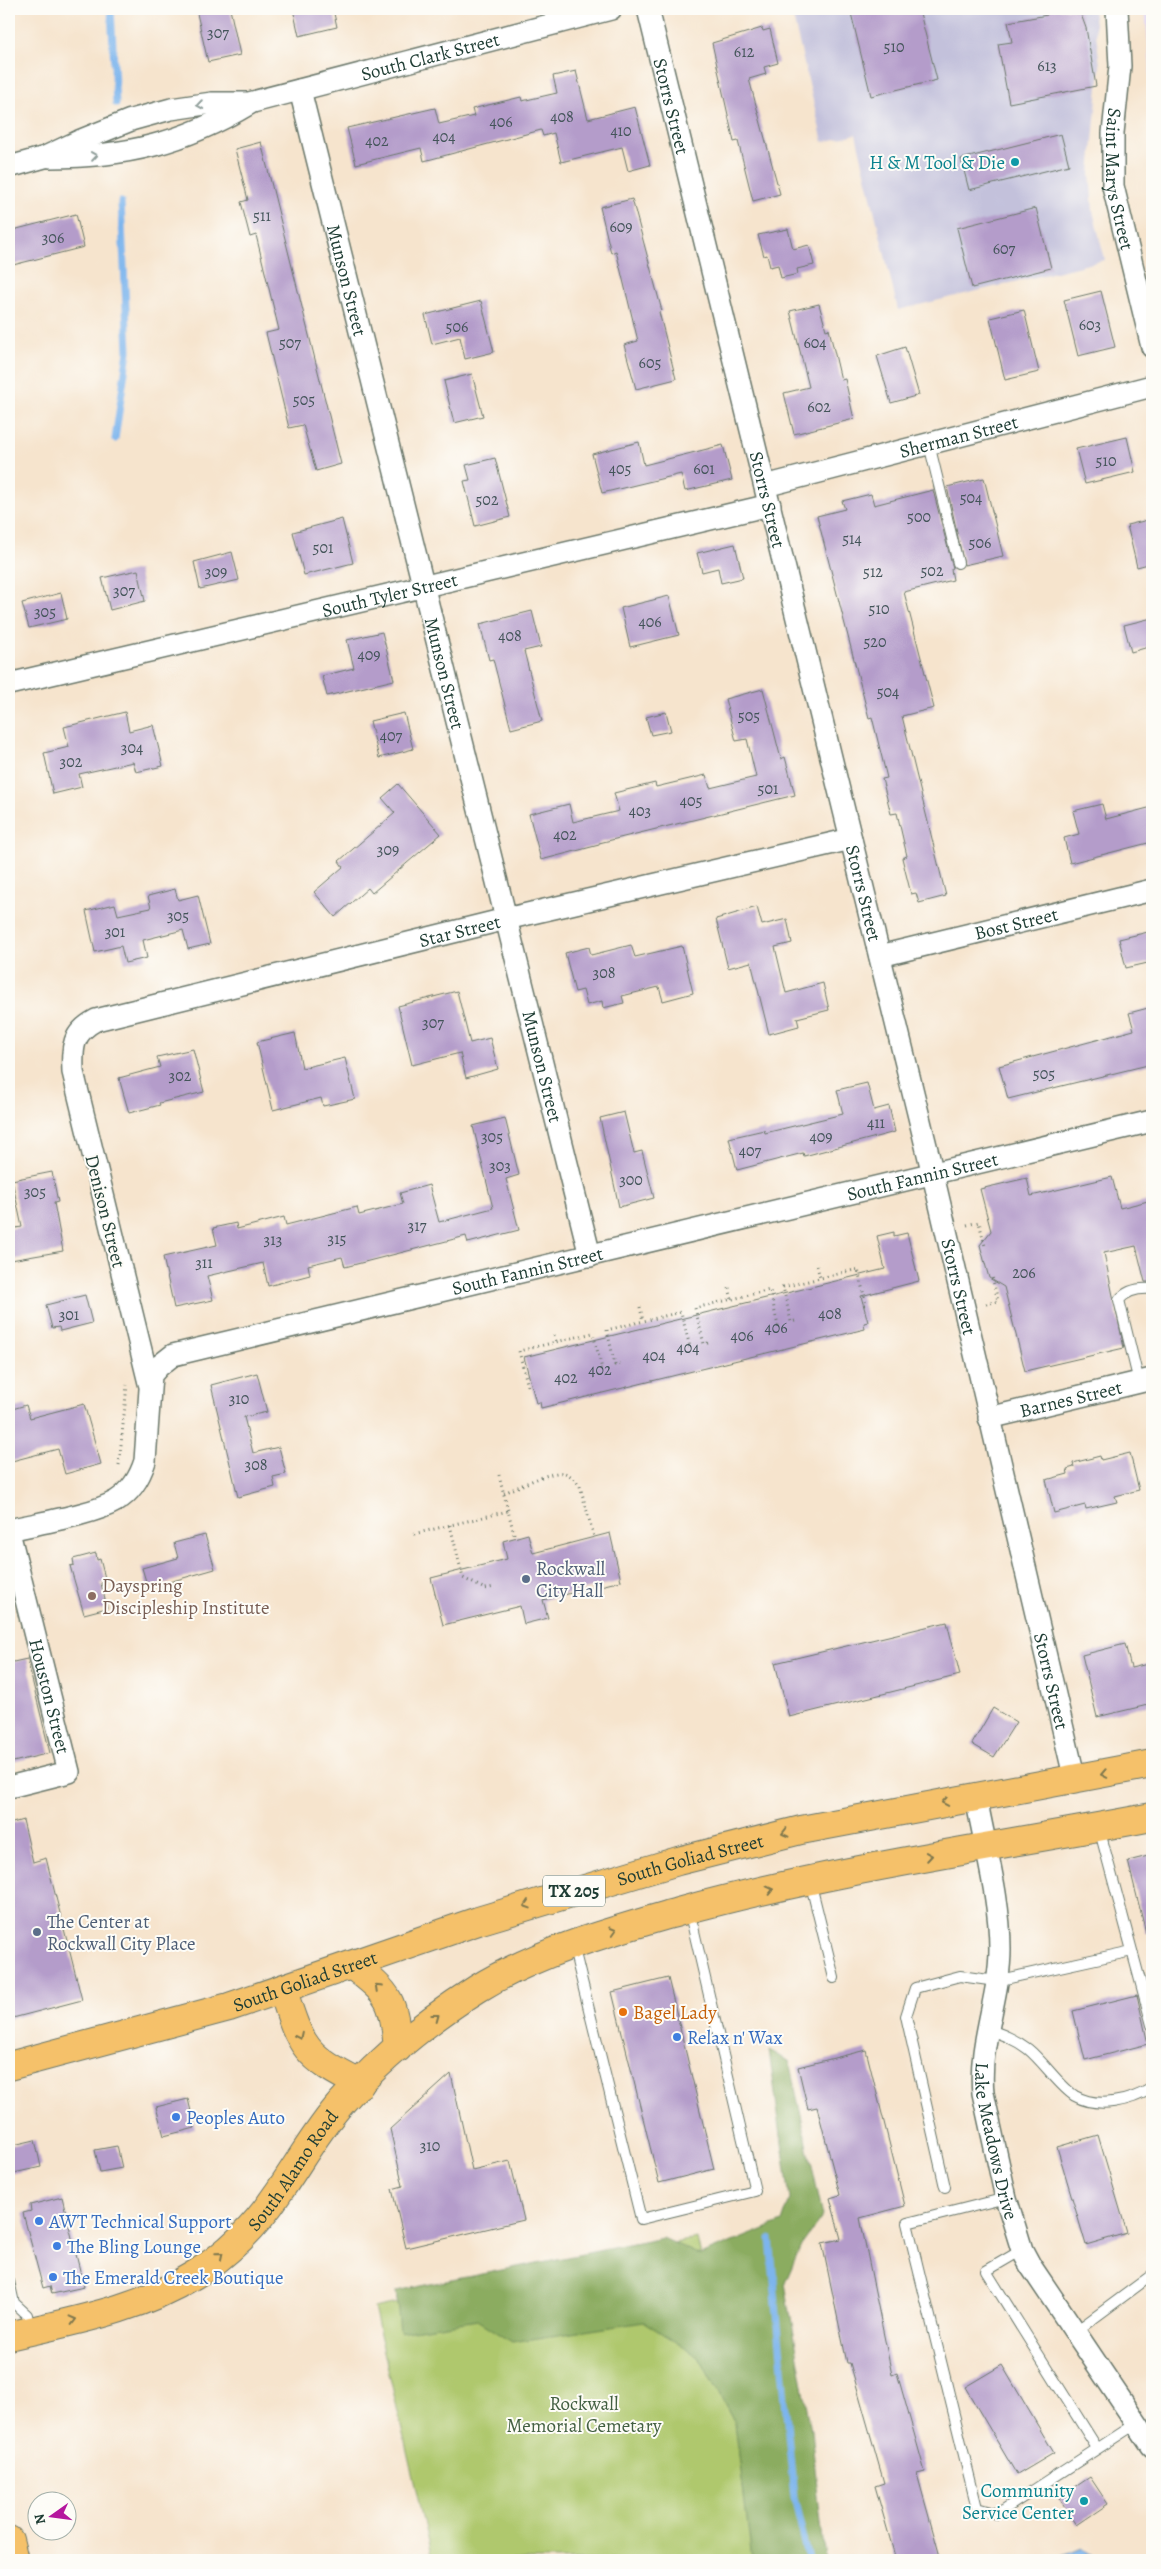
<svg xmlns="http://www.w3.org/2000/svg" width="1161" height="2569" font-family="Alegreya,serif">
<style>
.built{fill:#dfd5f5}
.industrial{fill:#c3c1db}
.green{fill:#afc86d;stroke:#678250}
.forest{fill:#8bac60;stroke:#55744a}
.water{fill:#7db5ed;stroke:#4e7990}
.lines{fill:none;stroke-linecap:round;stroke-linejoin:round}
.stream{stroke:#7db5ed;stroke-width:7}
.building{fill:#b49cca}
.service-casing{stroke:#6a776a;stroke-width:12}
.minor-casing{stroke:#6a776a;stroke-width:24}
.primary-casing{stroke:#6a776a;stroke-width:30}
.path{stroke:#6a776a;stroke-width:3;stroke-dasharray:1 4;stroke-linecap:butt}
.service{stroke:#fff;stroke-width:10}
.minor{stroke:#fff;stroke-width:21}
.primary{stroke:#f5c16b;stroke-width:28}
.oneway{stroke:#8f9e9a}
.oneway2{stroke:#7f784d}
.culture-dot{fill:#0f9aa8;stroke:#fdfcf7;stroke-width:2}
.service-dot{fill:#5c6f8a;stroke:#fdfcf7;stroke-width:2}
.education-dot{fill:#8d6e63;stroke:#fdfcf7;stroke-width:2}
.food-dot{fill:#e8710a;stroke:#fdfcf7;stroke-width:2}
.shop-dot{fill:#3f7fe0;stroke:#fdfcf7;stroke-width:2}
.labels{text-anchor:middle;stroke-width:4;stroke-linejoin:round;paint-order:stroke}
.number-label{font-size:16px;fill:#44555a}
.shield{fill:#fdfcf7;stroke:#62766e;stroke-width:1}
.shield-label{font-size:18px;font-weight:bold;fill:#1f3d34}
.street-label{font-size:19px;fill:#1f3d34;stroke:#fdfcf7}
.culture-label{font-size:19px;fill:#0d838f;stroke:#fdfcf7;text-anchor:end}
.service-label{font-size:19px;fill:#4e5e75;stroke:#fdfcf7;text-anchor:start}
.education-label{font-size:19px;fill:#785e54;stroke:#fdfcf7;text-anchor:start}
.food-label{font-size:19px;fill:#c56008;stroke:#fdfcf7;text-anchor:start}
.shop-label{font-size:19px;fill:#366cbe;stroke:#fdfcf7;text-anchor:start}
.park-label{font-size:19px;fill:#436042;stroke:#fdfcf7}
</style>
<rect width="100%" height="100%" fill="#fdfcf7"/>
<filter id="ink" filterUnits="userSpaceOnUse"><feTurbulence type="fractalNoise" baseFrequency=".02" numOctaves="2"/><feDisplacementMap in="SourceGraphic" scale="10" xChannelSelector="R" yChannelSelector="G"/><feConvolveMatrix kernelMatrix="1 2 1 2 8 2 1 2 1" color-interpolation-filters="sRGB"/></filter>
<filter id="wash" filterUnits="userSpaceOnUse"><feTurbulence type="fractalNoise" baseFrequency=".0096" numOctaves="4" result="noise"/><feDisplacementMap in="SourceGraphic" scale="20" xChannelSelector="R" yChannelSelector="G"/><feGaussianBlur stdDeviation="1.12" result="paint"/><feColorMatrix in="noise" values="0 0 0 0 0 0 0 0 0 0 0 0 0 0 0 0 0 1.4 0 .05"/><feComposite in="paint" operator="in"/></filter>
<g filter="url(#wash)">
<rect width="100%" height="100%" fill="#f6e4cd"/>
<path class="built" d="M1145,9H1152V106L1148,107L1150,66Z"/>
<path class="industrial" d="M791,9H1093L1100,66L1090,173L1093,211L1105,260L898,310L856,134L823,142Z"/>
<path class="green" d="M697,2238L767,2560H432L374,2308Z"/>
<path class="forest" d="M769,2051L789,2061L823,2216L801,2246L785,2283L811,2431L825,2560H752L735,2424L699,2357L644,2322L512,2342L478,2320L400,2332L396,2291L663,2238L700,2255L782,2222L790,2199Z"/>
<path class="water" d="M1082,2547L1092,2554L1091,2560H1051Z"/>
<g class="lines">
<path class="stream" d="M111,9L116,103
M115,439L128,351L121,202
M770,2238L794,2498L809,2560"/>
</g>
<g id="blocks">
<path class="building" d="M196,9H230L240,55L208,62Z
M293,9H333L337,27L299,36Z
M850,9H919L937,80L871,96Z
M1046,9H1079L1086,28L1096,86L1009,103L998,44L1012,42L1008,22L1047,15Z
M762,28L763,31L770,29L778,63L764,67L766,74L749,79L780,194L753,201L738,141L734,142L712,43Z
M576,71L588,119L635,107L650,165L628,171L622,147L561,162L554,133L543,136L541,130L424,161L421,148L356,164L347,128L435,108L439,124L474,116L472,109L521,97L522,101L557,93L553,76Z
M1061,134L1069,165L969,190L961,159Z
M261,142L341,464L316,471L303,425L289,428L266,333L279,330L256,235L250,237L241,202L248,200L235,149Z
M632,199L662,311L659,312L676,379L636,389L624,345L638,341L616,251L611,253L600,207Z
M1036,208L1051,268L972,288L957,228Z
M76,214L84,247L9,266V231Z
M788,229L793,249L809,245L814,265L797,269L798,274L781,278L778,265L770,267L767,255L764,256L758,235Z
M1101,291L1115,347L1078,356L1064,300Z
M481,301L494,352L465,359L460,337L432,344L425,315Z
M819,304L826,330L829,329L841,380L845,379L854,419L794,434L784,393L809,387L790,311Z
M1024,310L1039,372L1005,380L990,318Z
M905,347L919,395L891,403L877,356Z
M472,374L483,416L454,423L444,381Z
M1127,437L1135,472L1085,484L1076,449Z
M639,442L644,465L723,445L732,480L685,491L681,474L602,493L592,454Z
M495,458L510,517L475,526L464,481L470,480L466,465Z
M984,478L1003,556L964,565L947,487Z
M933,490L953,568L951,569L953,580L904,592L934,708L902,716L946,896L919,903L916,893L911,894L902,858L907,856L897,813L891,814L882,779L887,778L872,717L869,718L817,516L845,509L842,501L871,494L874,505Z
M342,519L353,563L304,575L293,532Z
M1152,519V563L1137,567L1127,525Z
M735,544L743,578L721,583L718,568L702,572L697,553Z
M232,552L239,580L200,589L194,562Z
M138,570L145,601L110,610L102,578Z
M61,593L67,619L29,628L22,603Z
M669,596L679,635L630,647L621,608Z
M532,611L541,647L524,651L542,721L511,729L493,659L489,660L480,624Z
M1152,618V646L1131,652L1124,625Z
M382,632L394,680L327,696L322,676L354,668L347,640Z
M763,689L781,759L785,757L795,795L599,843V845L541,860L529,814L569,804L573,822L619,811L614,793L655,783L656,787L706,775L710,788L756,777L747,739L736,741L725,699Z
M125,712L129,731L153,725L163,766L136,772L133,762L79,774L82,787L53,794L44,753L69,747L64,727Z
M666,712L671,731L651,735L646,717Z
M404,713L413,749L379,758L370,721Z
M398,784L441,834L372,893L368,888L335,917L314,892L343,867L339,861L395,813L382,798Z
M1102,804L1106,819L1152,807V842L1070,863L1064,838L1079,834L1073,811Z
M175,889L178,900L198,895L210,944L188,949L183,930L143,940L147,958L125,963L121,946L95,952L86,911L115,904L118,915L151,908L148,896Z
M757,907L762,925L787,919L792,943L775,947L786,993L823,983L829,1010L797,1018L799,1026L769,1034L751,962L728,968L716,919Z
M1152,931V962L1126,968L1119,939Z
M631,945L635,957L682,946L693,993L663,1001L659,987L622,996L624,1003L603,1008L602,1001L587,1005L583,990L575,992L565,953L589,947L591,955Z
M457,991L470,1043L490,1038L498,1069L466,1078L460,1053L412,1065L398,1006Z
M1152,1007V1064L1008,1099L999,1066L1134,1030L1129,1013Z
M295,1033L302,1068L345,1058L355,1099L323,1106L321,1098L273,1110L257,1042Z
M193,1049L204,1092L159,1103L160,1105L129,1113L119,1078L160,1067L157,1057Z
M867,1083L874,1110L889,1106L895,1132L804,1156L803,1153L737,1170L729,1138L764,1130L765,1133L843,1114L837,1090Z
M624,1112L634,1153L642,1151L654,1198L619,1207L600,1118Z
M505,1118L519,1175L506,1179L519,1230L468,1243L466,1236L345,1267L342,1257L308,1265L310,1275L268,1286L263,1263L207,1276L213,1300L174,1308L163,1257L217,1245L213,1228L236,1223L237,1229L284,1217L286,1225L357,1207L359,1215L403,1204L400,1193L429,1185L439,1222L493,1208L473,1126Z
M52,1172L58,1202L54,1203L63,1251L11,1260L9,1229L22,1227L12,1180Z
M1112,1177L1120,1208L1152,1200V1282H1145L1136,1246L1104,1253L1124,1348L1025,1371L1004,1287L989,1278L980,1245L991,1231L980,1189L1027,1178L1031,1196Z
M894,1232V1236L907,1233L919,1281L861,1296L868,1322L864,1323L865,1329L541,1408L540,1402L536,1403L524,1357L885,1269L877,1236Z
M85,1295L92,1323L60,1331L59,1327L52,1328L46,1305Z
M257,1373L267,1412L244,1417L253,1453L279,1447L286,1474L273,1477L275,1487L238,1497L211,1385Z
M84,1404L101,1464L65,1474L58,1449L12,1461L9,1450V1410L26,1405L30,1418Z
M1130,1453L1139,1490L1115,1496L1117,1502L1086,1509L1085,1505L1054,1513L1046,1480L1068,1474L1067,1469L1074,1467L1073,1463L1100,1456L1101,1460Z
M610,1533L621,1581L543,1600L548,1618L524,1624L520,1606L443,1625L431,1578L507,1559L503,1541L528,1534L533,1553Z
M205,1535L215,1569L148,1588L142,1568L178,1558L174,1543Z
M96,1553L97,1560L100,1559L106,1582L101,1583L107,1608L84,1614L70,1566L74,1565L73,1559Z
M947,1622L960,1675L789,1717L775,1663Z
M1125,1644L1131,1668L1152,1663V1704L1097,1717L1082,1655Z
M27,1659L50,1753L9,1763V1663Z
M993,1708L1016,1722L994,1757L972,1744Z
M23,1820L33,1862L46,1858L82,2000L9,2019V1824Z
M1152,1855V1932L1146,1933L1128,1861Z
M668,1978L714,2169L659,2183L612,1992Z
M1137,1995L1148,2044L1085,2060L1073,2011Z
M866,2050L905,2206L860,2218L892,2375L897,2373L925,2472L917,2474L941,2560H896L875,2486L884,2483L850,2363H847L822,2243L841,2239L830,2198L840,2195L817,2107L808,2109L798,2067Z
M451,2074L472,2170L510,2161L524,2220L406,2248L392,2189L403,2186L390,2129Z
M188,2099L195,2128L164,2136L156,2107Z
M1098,2135L1127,2233L1086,2245L1057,2147Z
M35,2140L41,2167L9,2174V2146Z
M117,2146L122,2168L100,2172L95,2150Z
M62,2197L84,2287L52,2294L50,2286L43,2288L23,2213L31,2211L30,2205Z
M1002,2365L1054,2453L1017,2475L965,2387Z
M1090,2477L1108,2504L1077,2525L1059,2498Z"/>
</g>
</g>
<g filter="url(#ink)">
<use href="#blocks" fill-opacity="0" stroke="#6a776a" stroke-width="1"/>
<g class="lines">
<g class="service-casing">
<path id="service" d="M929,444L958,563
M1139,1382L1119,1300C1127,1290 1140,1288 1152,1289
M1099,1828L1152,2025
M810,1881L834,1978
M573,1945L641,2219L755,2191L689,1910
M987,2029C1001,2034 1015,2039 1028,2049C1043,2061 1060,2087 1075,2096C1098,2109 1131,2101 1152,2088
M945,2187L906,2016L915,1988L960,1976L996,1981L1132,1951
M1006,2198L907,2223L977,2508L997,2514L1137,2423
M1022,2250L986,2271L1097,2448
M9,2281L14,2303L27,2315L30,2329
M1075,2332L1152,2275"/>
</g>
<g class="minor-casing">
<g id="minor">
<path id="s1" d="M648,9L929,1158L1075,1780"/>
<path id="s2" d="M1117,9L1120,66L1113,133V186L1152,347"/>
<path id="s3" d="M300,90L590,1256"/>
<path d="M50,157C126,157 184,143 249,104"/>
<path id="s4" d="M9,167L45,157L79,141L131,120L171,109L212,103H249L611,9"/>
<path id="s5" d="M765,486L1152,386"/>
<path id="s6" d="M9,684L770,505"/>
<path id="s7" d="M880,956L1152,890"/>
<path id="s8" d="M149,1383L73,1072C72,1047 72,1033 96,1020L506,919L851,839"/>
<path id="s9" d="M989,1418L1152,1379"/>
<path id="s10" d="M9,1530C38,1523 92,1515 116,1501C131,1492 140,1477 145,1461L151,1375L159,1366L173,1355L1152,1121"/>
<path id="s11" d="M9,1532L69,1772L9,1787"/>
<path id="s12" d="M976,1797C985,1847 1000,1898 1000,1949C1000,1998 978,2043 983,2093L1006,2198L1022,2250L1030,2265L1152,2446"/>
</g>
</g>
<g class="primary-casing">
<g id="primary">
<path d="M353,1966C391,1995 393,2000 398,2048"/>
<path d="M283,1990C300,2047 306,2057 360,2084"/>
<path id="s13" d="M9,2066L229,2007L478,1921L678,1861L801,1830L1152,1764"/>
<path id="s14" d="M9,2336C72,2321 138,2310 194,2275C227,2255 257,2225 278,2193C299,2163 317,2130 342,2102C380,2059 428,2020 477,1989C539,1951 609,1932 678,1912C834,1869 994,1847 1152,1817"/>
<path d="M9,2540L14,2560"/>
</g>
</g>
<path class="path" d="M967,1225L979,1222L985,1246
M817,1266L820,1278
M729,1288L732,1299
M986,1304L998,1301L992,1276
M640,1307L643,1321
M795,1321L791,1322L783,1287L858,1269L866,1305H864
M554,1335L556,1342
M708,1343L704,1344L695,1308L770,1290L778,1326L776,1327
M620,1364L615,1365L607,1330L681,1312L690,1347H688
M532,1386L528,1387L519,1351L593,1333L602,1369H600
M119,1465L127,1385
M499,1475L515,1538
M504,1493C517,1488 551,1470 565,1473C571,1475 576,1481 580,1486L594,1537
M450,1525L463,1578L485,1589L494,1587
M414,1534L508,1511"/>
<use href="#service" class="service"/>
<use href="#minor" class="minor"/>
<use href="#primary" class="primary"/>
</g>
<defs><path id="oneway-chevron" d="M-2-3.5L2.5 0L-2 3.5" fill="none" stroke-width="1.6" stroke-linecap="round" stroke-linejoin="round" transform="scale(1.25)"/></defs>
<g class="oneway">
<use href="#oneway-chevron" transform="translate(200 105) rotate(171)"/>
<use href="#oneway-chevron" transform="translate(94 156) rotate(-8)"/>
</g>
<g class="oneway2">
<use href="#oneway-chevron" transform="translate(1104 1774) rotate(169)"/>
<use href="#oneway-chevron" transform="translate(945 1802) rotate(170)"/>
<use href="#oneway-chevron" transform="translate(785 1833) rotate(166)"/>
<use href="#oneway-chevron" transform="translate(929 1856) rotate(-9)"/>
<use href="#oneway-chevron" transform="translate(770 1890) rotate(-13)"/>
<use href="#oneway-chevron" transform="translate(527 1905) rotate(162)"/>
<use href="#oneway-chevron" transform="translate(613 1931) rotate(-17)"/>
<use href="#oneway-chevron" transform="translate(378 1987) rotate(-136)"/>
<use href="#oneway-chevron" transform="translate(436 2017) rotate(-37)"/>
<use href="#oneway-chevron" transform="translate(299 2036) rotate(64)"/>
<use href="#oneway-chevron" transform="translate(220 2255) rotate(-40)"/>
<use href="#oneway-chevron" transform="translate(73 2320) rotate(-14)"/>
</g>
</g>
<g class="culture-dot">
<circle cx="1015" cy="162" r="5"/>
<circle cx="1084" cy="2501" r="5"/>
</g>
<g class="service-dot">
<circle cx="526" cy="1579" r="5"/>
<circle cx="37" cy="1932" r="5"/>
</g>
<circle class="education-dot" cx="92" cy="1596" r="5"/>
<circle class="food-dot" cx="623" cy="2012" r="5"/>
<g class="shop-dot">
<circle cx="677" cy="2037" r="5"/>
<circle cx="176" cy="2117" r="5"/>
<circle cx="39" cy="2221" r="5"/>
<circle cx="57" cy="2246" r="5"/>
<circle cx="53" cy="2277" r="5"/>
</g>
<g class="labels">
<g class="number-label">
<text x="218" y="38">307</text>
<text x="894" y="52">510</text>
<text x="744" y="57">612</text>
<text x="1047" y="71">613</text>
<text x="562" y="122">408</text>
<text x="501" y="127">406</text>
<text x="621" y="136">410</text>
<text x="444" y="142">404</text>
<text x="377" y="146">402</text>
<text x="262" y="221">511</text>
<text x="621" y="232">609</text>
<text x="53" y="243">306</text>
<text x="1004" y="254">607</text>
<text x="1090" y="330">603</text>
<text x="457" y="332">506</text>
<text x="290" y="348">507</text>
<text x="815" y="348">604</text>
<text x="650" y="368">605</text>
<text x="304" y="405">505</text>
<text x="819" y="412">602</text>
<text x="1106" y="466">510</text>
<text x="620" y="474">405</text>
<text x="704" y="474">601</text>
<text x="971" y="503">504</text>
<text x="487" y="505">502</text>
<text x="919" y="522">500</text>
<text x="852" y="544">514</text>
<text x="980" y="548">506</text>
<text x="323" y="553">501</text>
<text x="932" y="576">502</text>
<text x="216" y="577">309</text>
<text x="873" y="577">512</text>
<text x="124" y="596">307</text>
<text x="879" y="614">510</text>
<text x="45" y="617">305</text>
<text x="650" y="627">406</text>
<text x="510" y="641">408</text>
<text x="875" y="647">520</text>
<text x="369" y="660">409</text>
<text x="888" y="697">504</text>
<text x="749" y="721">505</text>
<text x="391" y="741">407</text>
<text x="132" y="753">304</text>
<text x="71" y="767">302</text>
<text x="768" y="794">501</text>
<text x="691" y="806">405</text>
<text x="640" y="816">403</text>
<text x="565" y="840">402</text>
<text x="388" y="855">309</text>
<text x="178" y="921">305</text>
<text x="115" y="937">301</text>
<text x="604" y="978">308</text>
<text x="433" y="1028">307</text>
<text x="1044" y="1079">505</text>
<text x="180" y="1081">302</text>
<text x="876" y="1128">411</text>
<text x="492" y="1142">305</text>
<text x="821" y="1142">409</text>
<text x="750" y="1156">407</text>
<text x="500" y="1171">303</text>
<text x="631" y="1185">300</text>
<text x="35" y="1197">305</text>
<text x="417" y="1231">317</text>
<text x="337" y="1244">315</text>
<text x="273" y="1245">313</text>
<text x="204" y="1268">311</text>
<text x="1024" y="1278">206</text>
<text x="830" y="1319">408</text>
<text x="69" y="1320">301</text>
<text x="776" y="1333">406</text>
<text x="742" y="1341">406</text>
<text x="688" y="1353">404</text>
<text x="654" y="1361">404</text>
<text x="600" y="1375">402</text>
<text x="566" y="1383">402</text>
<text x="239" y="1404">310</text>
<text x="256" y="1470">308</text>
<text x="430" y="2151">310</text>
</g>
<rect class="shield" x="543" y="1875.5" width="62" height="31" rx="4"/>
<g class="shield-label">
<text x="574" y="1897">TX 205</text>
</g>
<g class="street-label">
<text dy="7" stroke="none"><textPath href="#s4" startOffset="438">South Clark Street</textPath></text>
<text dy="7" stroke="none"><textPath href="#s1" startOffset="100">Storrs Street</textPath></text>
<text dy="7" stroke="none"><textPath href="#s2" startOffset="171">Saint Marys Street</textPath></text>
<text dy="7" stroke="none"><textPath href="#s3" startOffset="196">Munson Street</textPath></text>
<text dy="7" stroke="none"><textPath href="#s5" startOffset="200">Sherman Street</textPath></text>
<text dy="7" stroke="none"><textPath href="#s1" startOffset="505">Storrs Street</textPath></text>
<text dy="7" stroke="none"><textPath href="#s6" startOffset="391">South Tyler Street</textPath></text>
<text dy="7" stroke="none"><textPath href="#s3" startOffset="601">Munson Street</textPath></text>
<text dy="7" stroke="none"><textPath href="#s1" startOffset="910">Storrs Street</textPath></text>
<text dy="7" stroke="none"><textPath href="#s7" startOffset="140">Bost Street</textPath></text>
<text dy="7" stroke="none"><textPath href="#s8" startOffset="756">Star Street</textPath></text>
<text dy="7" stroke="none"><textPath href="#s3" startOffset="1006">Munson Street</textPath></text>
<text dy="7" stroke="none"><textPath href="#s10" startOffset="1048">South Fannin Street</textPath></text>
<text transform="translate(106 1211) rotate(76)" y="7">Denison Street</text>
<text dy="7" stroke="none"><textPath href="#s10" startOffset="642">South Fannin Street</textPath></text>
<text dy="7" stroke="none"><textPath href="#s1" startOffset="1315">Storrs Street</textPath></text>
<text dy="7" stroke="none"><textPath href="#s9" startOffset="84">Barnes Street</textPath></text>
<text dy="7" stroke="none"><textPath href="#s1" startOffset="1720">Storrs Street</textPath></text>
<text dy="7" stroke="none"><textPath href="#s11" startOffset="169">Houston Street</textPath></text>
<text dy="7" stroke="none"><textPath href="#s13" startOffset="712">South Goliad Street</textPath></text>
<text dy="7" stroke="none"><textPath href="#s13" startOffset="308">South Goliad Street</textPath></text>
<text dy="7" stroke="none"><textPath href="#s12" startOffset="349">Lake Meadows Drive</textPath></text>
<text dy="7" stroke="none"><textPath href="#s14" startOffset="341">South Alamo Road</textPath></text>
</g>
<g class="culture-label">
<text x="1005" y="169">H &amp; M Tool &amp; Die</text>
<text x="1074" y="2497">Community<tspan x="1074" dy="22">Service Center</tspan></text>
</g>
<g class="service-label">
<text x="536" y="1575">Rockwall<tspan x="536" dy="22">City Hall</tspan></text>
<text x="47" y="1928">The Center at<tspan x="47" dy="22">Rockwall City Place</tspan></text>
</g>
<g class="education-label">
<text x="102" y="1592">Dayspring<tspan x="102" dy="22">Discipleship Institute</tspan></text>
</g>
<g class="food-label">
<text x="633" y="2019">Bagel Lady</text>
</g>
<g class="shop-label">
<text x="687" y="2044">Relax n' Wax</text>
<text x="186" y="2124">Peoples Auto</text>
<text x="49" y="2228">AWT Technical Support</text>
<text x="67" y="2253">The Bling Lounge</text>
<text x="63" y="2284">The Emerald Creek Boutique</text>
</g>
<g class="park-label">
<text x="584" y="2410">Rockwall<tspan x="584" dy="22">Memorial Cemetary</tspan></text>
</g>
</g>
<rect width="1161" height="2569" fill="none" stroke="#fdfcf7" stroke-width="30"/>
<g transform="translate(52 2516) rotate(256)"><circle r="24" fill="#fdfcf7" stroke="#a4b0a9"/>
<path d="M0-4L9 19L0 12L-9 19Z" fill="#b5179e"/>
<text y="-8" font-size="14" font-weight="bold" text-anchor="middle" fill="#1f3d34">N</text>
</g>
</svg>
